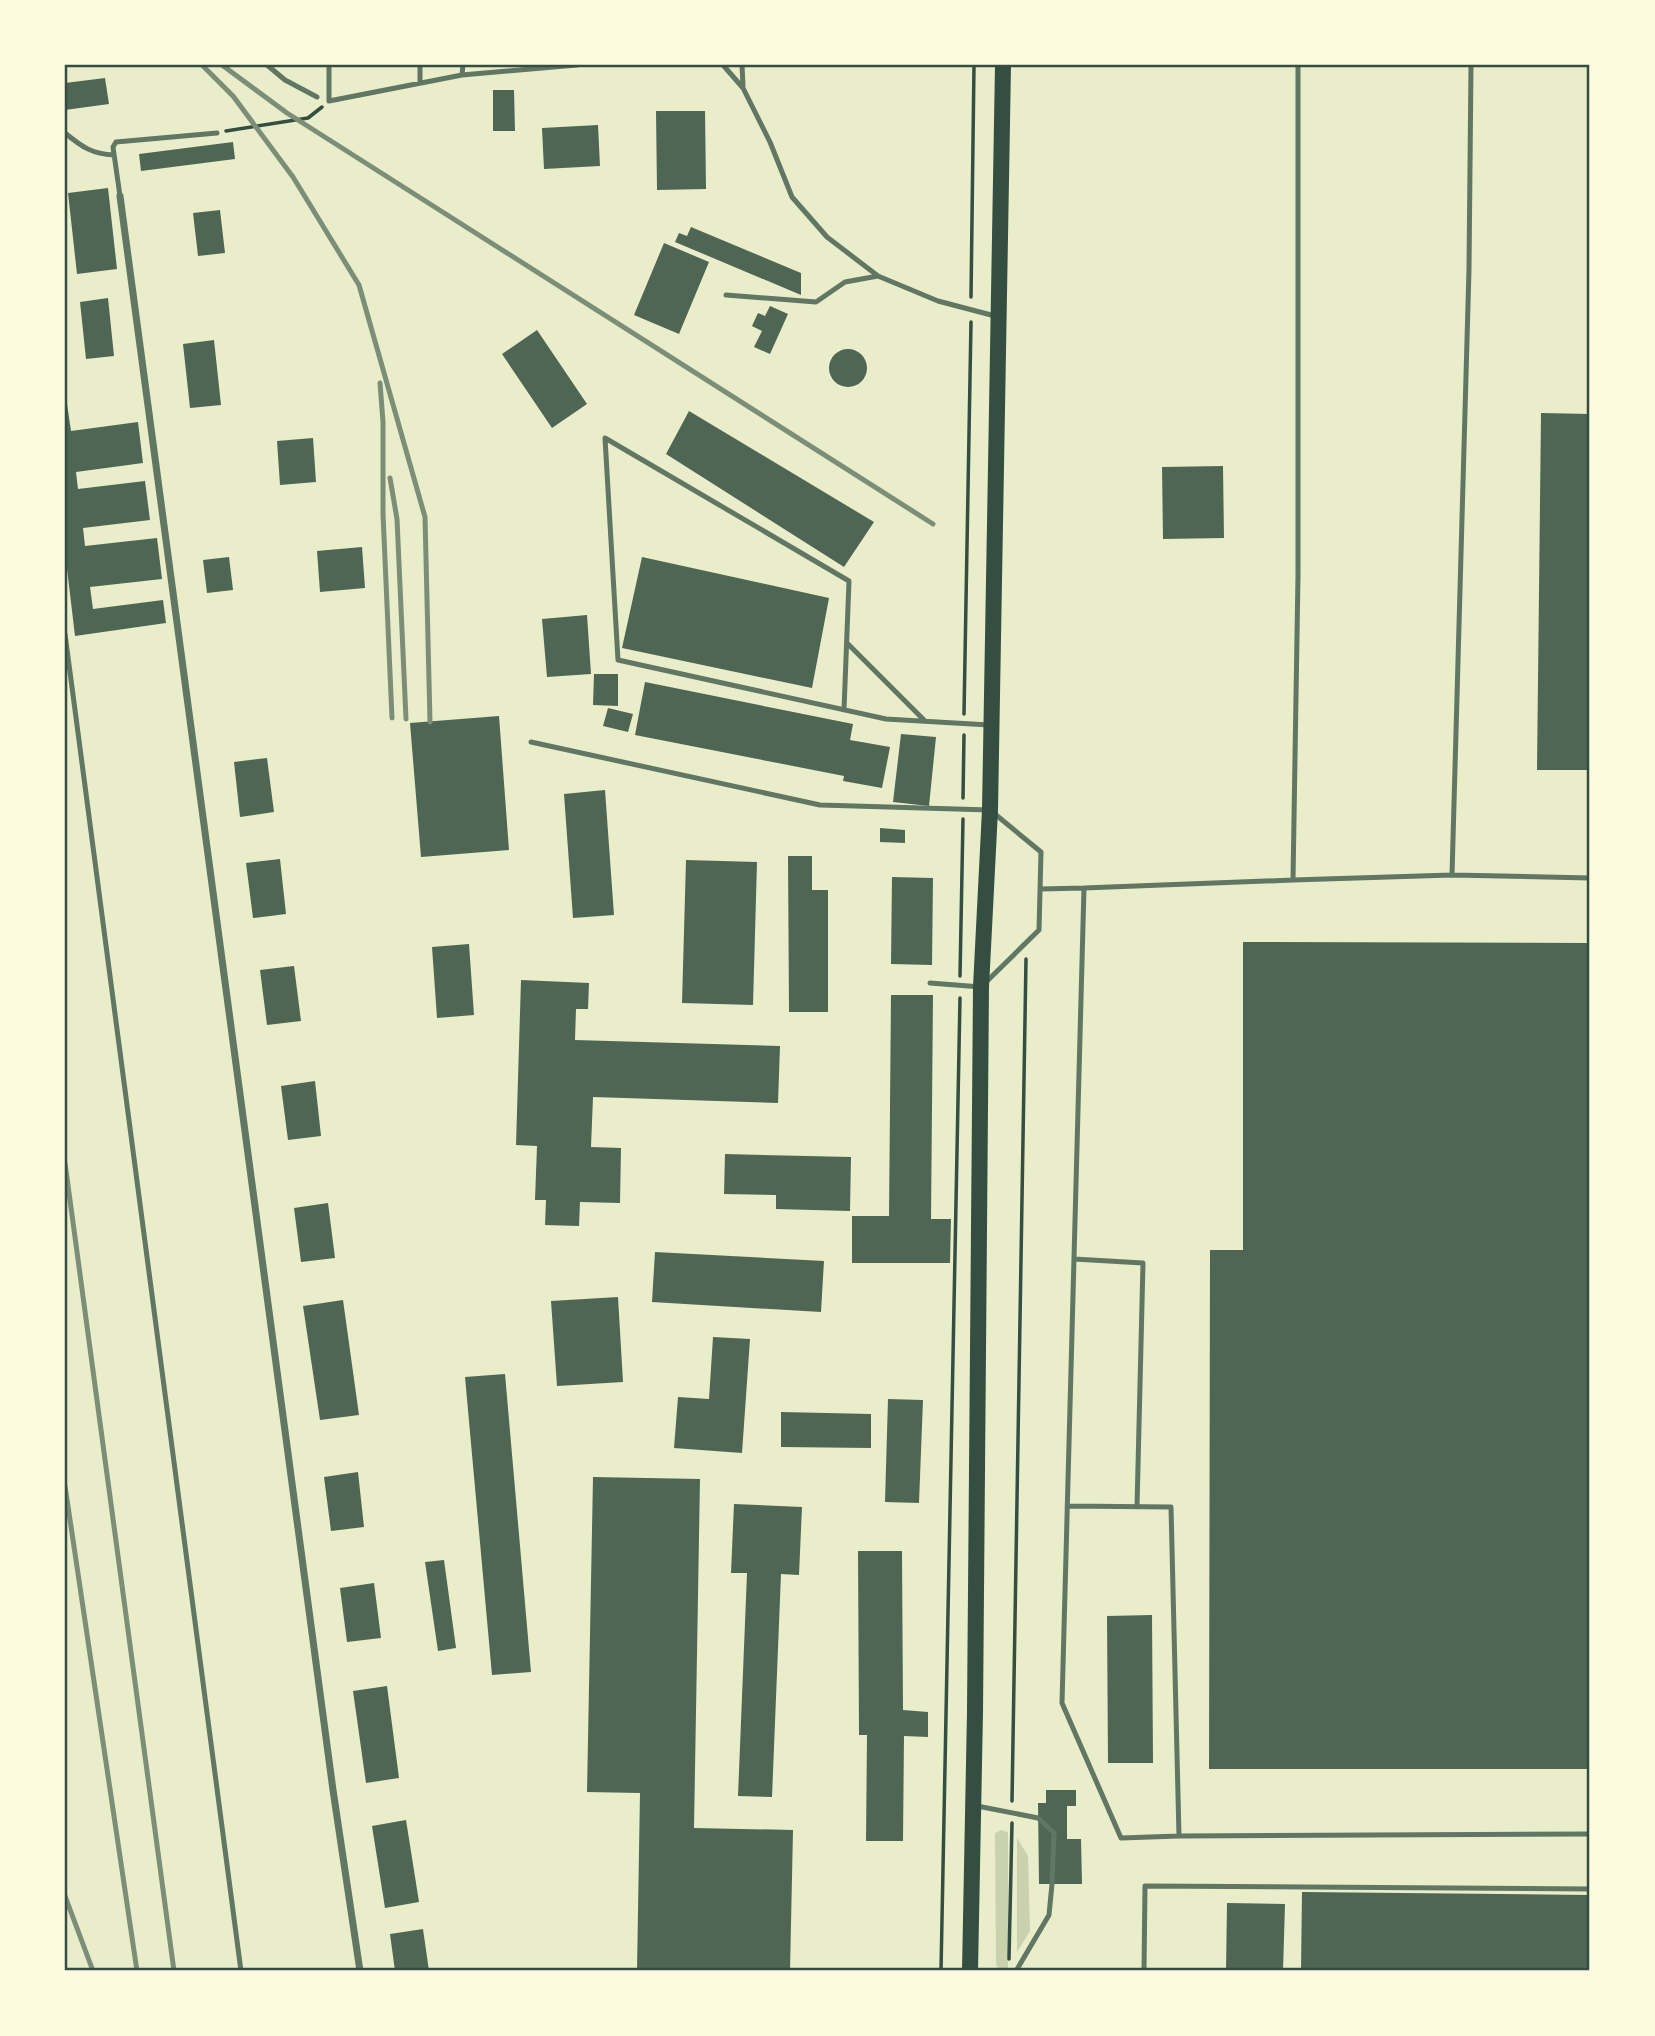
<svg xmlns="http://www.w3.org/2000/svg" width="1655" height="2036" font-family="'PT Sans',sans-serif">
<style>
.green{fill:#cad2ad}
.building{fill:#4f6655}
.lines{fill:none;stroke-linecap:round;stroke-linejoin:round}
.path{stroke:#344e41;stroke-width:3.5}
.service{stroke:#617663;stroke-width:5}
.minor{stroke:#617663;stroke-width:7}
.primary{stroke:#344e41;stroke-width:16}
.rail{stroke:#7c8e77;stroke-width:5}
.neatline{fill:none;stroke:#344e41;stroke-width:2.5}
</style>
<rect width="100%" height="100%" fill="#e9edc9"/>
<path class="green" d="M1001,1830L1008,1832V1970L999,1971L996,1964L995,1833Z
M1017,1838L1028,1856L1030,1931L1017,1952Z"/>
<path class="building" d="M105,78L109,104L65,110V83Z
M493,90H514L515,131H493Z
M656,111H705L706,189L657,190Z
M598,125L600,166L544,169L542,128Z
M233,142L235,159L141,171L139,154Z
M108,188L117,269L77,274L68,193Z
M220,210L225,253L198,256L193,213Z
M691,227L801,273V295L675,242L679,233L687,236Z
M664,243L709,262L679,334L634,315Z
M108,298L114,356L86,359L80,302Z
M770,306L788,314L770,354L754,347L762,331L752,326L758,313L765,316Z
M537,330L587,404L552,428L502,354Z
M214,340L221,405L190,408L183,344Z
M829 368a19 19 0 1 1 38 0a19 19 0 1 1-38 0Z
M66,397L71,431L138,422L143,463L76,472L78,489L145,481L150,520L83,528L85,546L157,538L162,579L90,587L93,609L163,600L166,623L75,636L65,552Z
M689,411L874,522L844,567L666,454Z
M1541,413L1590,414V770H1537Z
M313,438L316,482L280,485L277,441Z
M1223,466L1224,538L1163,539L1162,467Z
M362,547L365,588L320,592L317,551Z
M229,557L233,590L207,593L203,560Z
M642,557L829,598L812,688L622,648Z
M587,615L591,674L547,677L542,619Z
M594,674H618V706L593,705Z
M645,682L853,724L850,740L890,747L882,788L843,781L844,776L635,735Z
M608,708L633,714L628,732L603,726Z
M499,716L509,850L421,857L410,723Z
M901,734L936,737L929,806L893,802Z
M267,758L274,812L240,817L234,762Z
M605,790L614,915L573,918L564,794Z
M880,828L905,830V843L880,842Z
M788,856H812V890H828V1012H789Z
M280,859L286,914L253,918L246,863Z
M686,860L757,862L753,1005L682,1003Z
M892,877L933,878L932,965L891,964Z
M1243,942L1590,943V1769H1209L1210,1250H1243Z
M469,944L474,1015L437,1018L432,947Z
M294,966L301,1021L267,1025L260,970Z
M521,980L589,983L588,1009H576L575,1040L780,1046L778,1103L593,1097L591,1147L621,1148L620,1203L580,1202L579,1226L545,1225L546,1200H535L537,1146L516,1145Z
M891,995H933L931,1219H951L950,1263H852V1216H889Z
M315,1081L321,1136L288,1140L281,1086Z
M725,1154L851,1157L850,1211L776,1209V1195L724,1194Z
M328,1203L335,1258L301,1262L294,1208Z
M655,1252L824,1261L821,1312L652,1302Z
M618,1297L623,1382L557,1386L551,1301Z
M343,1300L359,1415L320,1420L303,1306Z
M713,1337L750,1339L742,1453L674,1448L678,1397L709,1399Z
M505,1374L531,1672L492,1675L465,1377Z
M888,1399L923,1400L919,1503L885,1502Z
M781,1412L871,1414V1448L781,1447Z
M358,1472L364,1527L331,1531L324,1477Z
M593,1477L700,1479L694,1828L793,1830L790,1971H637L640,1793L587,1792Z
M734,1504L802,1507L799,1575L781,1574L772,1797L738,1796L747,1573H731Z
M858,1551H902L903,1710L928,1712V1737L904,1736L903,1841H866L867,1735H859Z
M444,1560L456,1648L438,1651L425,1562Z
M374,1583L381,1638L347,1642L340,1588Z
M1152,1615L1153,1763H1108L1107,1616Z
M387,1686L399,1778L366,1783L353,1691Z
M1046,1790H1076V1806H1067V1839H1081L1082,1884H1039L1038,1803H1046Z
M406,1820L419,1902L385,1908L372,1826Z
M1302,1892L1590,1895L1589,1971H1301Z
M1227,1903L1285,1904L1283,1971H1226Z
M423,1929L429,1971H395L390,1934Z"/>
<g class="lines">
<path class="path" d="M226,131L308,118L322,107
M971,297L974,65
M964,714L971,322
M963,798L964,735
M960,976L963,819
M1012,1801L1026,959
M1009,1959L1012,1823
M941,1971L960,998"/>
<path class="service" d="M267,65L285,80L317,97
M329,65V101L462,75L577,65
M420,65V82
M723,65L743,88L770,142L792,197L827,237L878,276L938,301L995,316
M742,65L743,86
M1298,65V575L1293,880L1452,875L1590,878
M462,75L463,65
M65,133C82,147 92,154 114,155
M120,196L113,147L116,142L217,133
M726,295L816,302L845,282L878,276
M65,634L241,1971
M847,643L925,721
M844,710L849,581L605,438L618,660L886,719L989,725
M531,742L820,805L990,810L1041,852L1039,930L981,987L930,983
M1452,875L1469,269L1471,65
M1293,880L1084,888L1062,1703L1121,1838L1179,1836L1590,1834
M1040,889L1084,888
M1074,1259L1143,1263L1137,1507
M1067,1506L1171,1507L1179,1836
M977,1806L1038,1818L1054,1833L1052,1884L1049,1915L1016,1971
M1144,1971L1145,1886L1590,1889"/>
<path class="minor" d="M120,196L333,1790L360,1971"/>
<path class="primary" d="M970,1971L975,1712L981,987L990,810L1003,65"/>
<path class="rail" d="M202,65L233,96L293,177L359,285L425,517L430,722
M222,65L287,113L933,524
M380,383L383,422V514L392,718
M390,478L397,519L406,719
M65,1163L174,1971
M65,1486L137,1971
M65,1896L93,1971"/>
</g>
<rect width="1655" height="2036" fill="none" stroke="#fefae0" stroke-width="133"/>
<rect x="66" y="66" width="1522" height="1903" class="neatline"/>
</svg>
